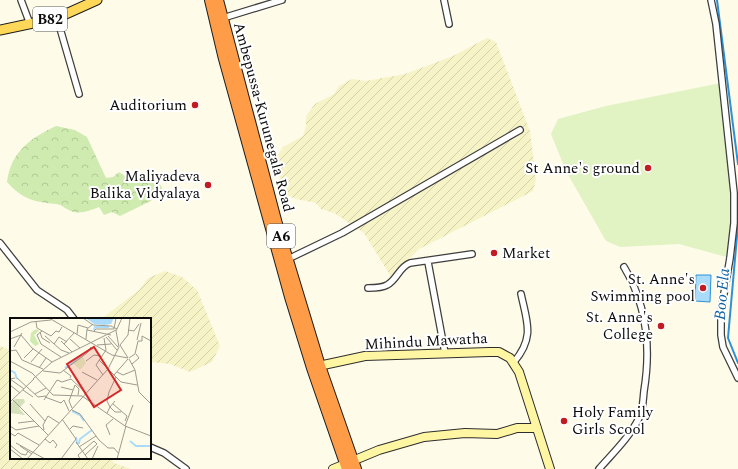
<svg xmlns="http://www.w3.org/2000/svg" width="738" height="469" font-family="Spectral,serif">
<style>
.farmland{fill:url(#farmland-furrows)}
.park{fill:url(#park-crowns)}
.pitch{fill:#e1f2c3}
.water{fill:#aadbfa;stroke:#2c91d6}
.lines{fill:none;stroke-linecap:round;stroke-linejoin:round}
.stream{stroke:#2c91d6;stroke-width:2}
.street-casing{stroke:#3e3e3e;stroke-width:8}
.secondary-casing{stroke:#2d2d2d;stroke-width:10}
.primary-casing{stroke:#1c1c1c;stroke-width:11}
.highway-casing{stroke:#1c1c1c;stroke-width:12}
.street{stroke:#fff;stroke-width:5.5}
.secondary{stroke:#fff6a4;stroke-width:8}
.primary{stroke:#ffd859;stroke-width:9}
.highway{stroke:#fe9c48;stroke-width:10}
.poi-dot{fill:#c31b22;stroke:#fff;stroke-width:1.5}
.labels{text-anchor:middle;stroke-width:4;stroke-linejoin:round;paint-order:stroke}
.shield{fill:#fff;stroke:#545454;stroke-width:1}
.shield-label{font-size:14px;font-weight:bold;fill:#0b0b0b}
.poi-label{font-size:15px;fill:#0b0b0b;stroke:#fff;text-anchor:end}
.street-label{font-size:15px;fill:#0b0b0b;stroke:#fff}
.water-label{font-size:16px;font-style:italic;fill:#0e61a3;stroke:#fff}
.inset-river{fill:none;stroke:#aadbfa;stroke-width:2}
.inset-road{fill:none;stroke:#9d9b90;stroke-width:1}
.view{fill:#d62828;fill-opacity:0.15;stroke:#d62828;stroke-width:2}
.inset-edge{fill:none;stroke:#0b0b0b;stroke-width:2}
</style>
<defs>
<pattern id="farmland-furrows" width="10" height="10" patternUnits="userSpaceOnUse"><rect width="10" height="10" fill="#f6f3c7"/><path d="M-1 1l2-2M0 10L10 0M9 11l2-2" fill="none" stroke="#d2cfaa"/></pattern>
<pattern id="park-crowns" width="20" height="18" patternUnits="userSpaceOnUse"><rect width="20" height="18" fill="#cfebb0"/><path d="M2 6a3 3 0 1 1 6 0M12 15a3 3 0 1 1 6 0" fill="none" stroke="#b0c896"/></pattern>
</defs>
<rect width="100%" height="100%" fill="#fffbe9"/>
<path class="farmland" d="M487,38L496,42L530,131L536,179L533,191L419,249L391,277L364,233L334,213L321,209L316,203L296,199L286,195L274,161L283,147L303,136L306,126V116L315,104L334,94L339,86L352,79L366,81L405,74L453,56Z
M165,271L182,277L197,290L220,346L212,362L190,372L170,364L150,362V319H101L139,290L148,278Z
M0,346L11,350V458H111L114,463L131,469H0Z"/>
<path class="park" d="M56,126L75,130L87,137L106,178L113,177L119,172L135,183L154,173L163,190L153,198L151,201L120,216L112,212L104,215L99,207C89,211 77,216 67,209C63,207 60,204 56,204C34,202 22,199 7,182C11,151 31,138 56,126Z"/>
<path class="pitch" d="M721,83L734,193L730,258L679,244L620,247L606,241L566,171L551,134L558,119L606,106Z"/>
<path class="water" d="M696,275H711L710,302L695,301Z"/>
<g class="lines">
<path class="stream" d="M717,0L738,164
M738,225L728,338L738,363"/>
<g class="street-casing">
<path id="street" d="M21,0L30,24
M444,0L449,24
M711,0L716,24L734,193V223L730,258L721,311V335L723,347L738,378
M57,18L79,94
M223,18L282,0
M0,243L37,290L67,310L74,319
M288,259L342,233L520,130
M428,262L445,353
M368,288C374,288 382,288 387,285C397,280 399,267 410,263L472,254
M514,362C535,337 527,322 521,294
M150,447L164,453L186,469
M599,469C613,453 629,438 639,418C643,411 643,400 644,391C651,348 647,305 624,267"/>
</g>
<g class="secondary-casing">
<path id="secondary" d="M314,367L365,356L489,352H499L510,358L519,372L550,469
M333,469L379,450L424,437L465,433L497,434L517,428H537"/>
</g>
<g class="primary-casing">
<path id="primary" d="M0,30L57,18L97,0"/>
</g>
<g class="highway-casing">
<path id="highway" d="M210,0L224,59L290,297L312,368L347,469
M218,0L277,224L320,366L356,469"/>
</g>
<use href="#street" class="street"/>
<use href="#secondary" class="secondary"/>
<use href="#primary" class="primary"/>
<use href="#highway" class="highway"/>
</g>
<g class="poi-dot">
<circle cx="195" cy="105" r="4"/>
<circle cx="648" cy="168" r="4"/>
<circle cx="208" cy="185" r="4"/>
<circle cx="494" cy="253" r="4"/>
<circle cx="703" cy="288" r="4"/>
<circle cx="661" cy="326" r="4"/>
<circle cx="564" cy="421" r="4"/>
</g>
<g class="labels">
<g class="shield">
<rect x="33" y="7" width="34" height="24" rx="3"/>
<rect x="267" y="224" width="28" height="24" rx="3"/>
</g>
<g class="shield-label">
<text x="50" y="24">B82</text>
<text x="281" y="241">A6</text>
</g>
<g class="poi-label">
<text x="187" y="110">Auditorium</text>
<text x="640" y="173">St Anne's ground</text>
<text x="200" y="181">Maliyadeva<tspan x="200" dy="17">Balika Vidyalaya</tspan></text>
<text x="502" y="258" text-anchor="start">Market</text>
<text x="695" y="284">St. Anne's<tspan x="695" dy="17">Swimming pool</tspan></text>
<text x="653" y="322">St. Anne's<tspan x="653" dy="17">College</tspan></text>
<text x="572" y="417" text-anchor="start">Holy Family<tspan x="572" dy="17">Girls Scool</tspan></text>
</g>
<g class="street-label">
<text transform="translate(264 117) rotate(75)" y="5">Ambepussa-Kurunegala Road</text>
<text transform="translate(426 341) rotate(-3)" y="5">Mihindu Mawatha</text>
</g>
<g class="water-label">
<text transform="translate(721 294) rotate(-85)" y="6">Boo Ela</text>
</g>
</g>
<g transform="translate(10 318)">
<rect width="141" height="141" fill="#fffbe9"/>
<path d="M5,81H14L15,84L9,90L15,97L0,95V86Z" fill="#d4e1ba"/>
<path d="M26,11L29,13L24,17L29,26L25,28L20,23L21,15Z" fill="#cfebb0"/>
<path d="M72,37L76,45L70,52L62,44Z" fill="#e1f2c3"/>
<path d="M76,0H104L101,6L94,7L84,6Z" fill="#aadbfa"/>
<path class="inset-river" d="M84,12L85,9H99M55,50L73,36M0,52L5,55L7,61M62,93L70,97L74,103M66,119L67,125H69L70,121L82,112M120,123L126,128H141"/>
<path class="inset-road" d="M39,0L102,37L118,40M73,0L83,7L101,8L107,11M26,4L27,10L41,18L46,13L49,14L52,9M77,12L101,17M118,12L124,13L129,6M32,13L27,17L31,26L51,39M84,13L86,11H104L106,0M0,14L21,4L41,2M30,14L32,20L40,25M67,16L68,7L78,10M35,18L51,32L59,35M98,18L108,29M96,19L107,32M0,21L11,17L22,30L42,44M60,21L70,30M76,21L77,11L83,6M127,22L131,5M51,23L62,34M128,23H132V18L141,23M44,26L49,19L57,24M54,26L64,15M87,27L101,26M4,29L12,15M0,33L6,32L12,42L33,51M14,40L23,31M118,40L110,27L118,17L120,0M119,40L125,36L128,23M119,41L125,52L129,74L141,86M89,42L111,64L127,67M0,43L22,55L43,77L72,78L115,108L141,118M76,43L84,37L91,38M21,44L32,31M122,46L129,40L126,36M29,50L36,40M53,52L61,58L60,60M33,53L50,55L77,35L81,29M72,54L87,62M107,54L113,57L125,52M93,57L86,47L96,32L94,20M104,57L118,41M5,60L0,61L14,71M7,60L28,79L36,78M23,61L42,44L106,12M0,67L10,75M51,69L63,72M13,72L23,79M25,76L36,70M35,79L51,85L54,82L59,93M3,82L38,117M34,82L47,62L52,64L61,61L76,75M105,83L100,89L105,94H111M0,84L24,61M20,86L35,103M103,86L117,98L115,103M62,90L59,83L65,67L69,71L68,77M62,92L70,96L89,122L98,130H104L109,136M97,95L100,89L97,83L99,74L106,59M8,105L24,103M0,108L6,112L29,108M115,108L123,87M60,111L63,108L73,110M34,112L33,107L38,98L49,105M0,115L5,118L8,115L29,127M100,117L96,107L103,101M35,121L40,125L43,122L47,127L45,130M66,124L78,141M6,125L35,141M0,127L11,136L16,137L18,133M10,128L22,136M69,129L86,118M0,131L13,141M17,141L98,51L109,29L106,13L112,0M51,141L66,121L52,101M70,141L68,137L84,123L87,126L75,137M82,141L88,128M107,141L116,108"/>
<path class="view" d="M84,29L111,72L84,89L57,46Z"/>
<rect width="141" height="141" class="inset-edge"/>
</g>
</svg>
